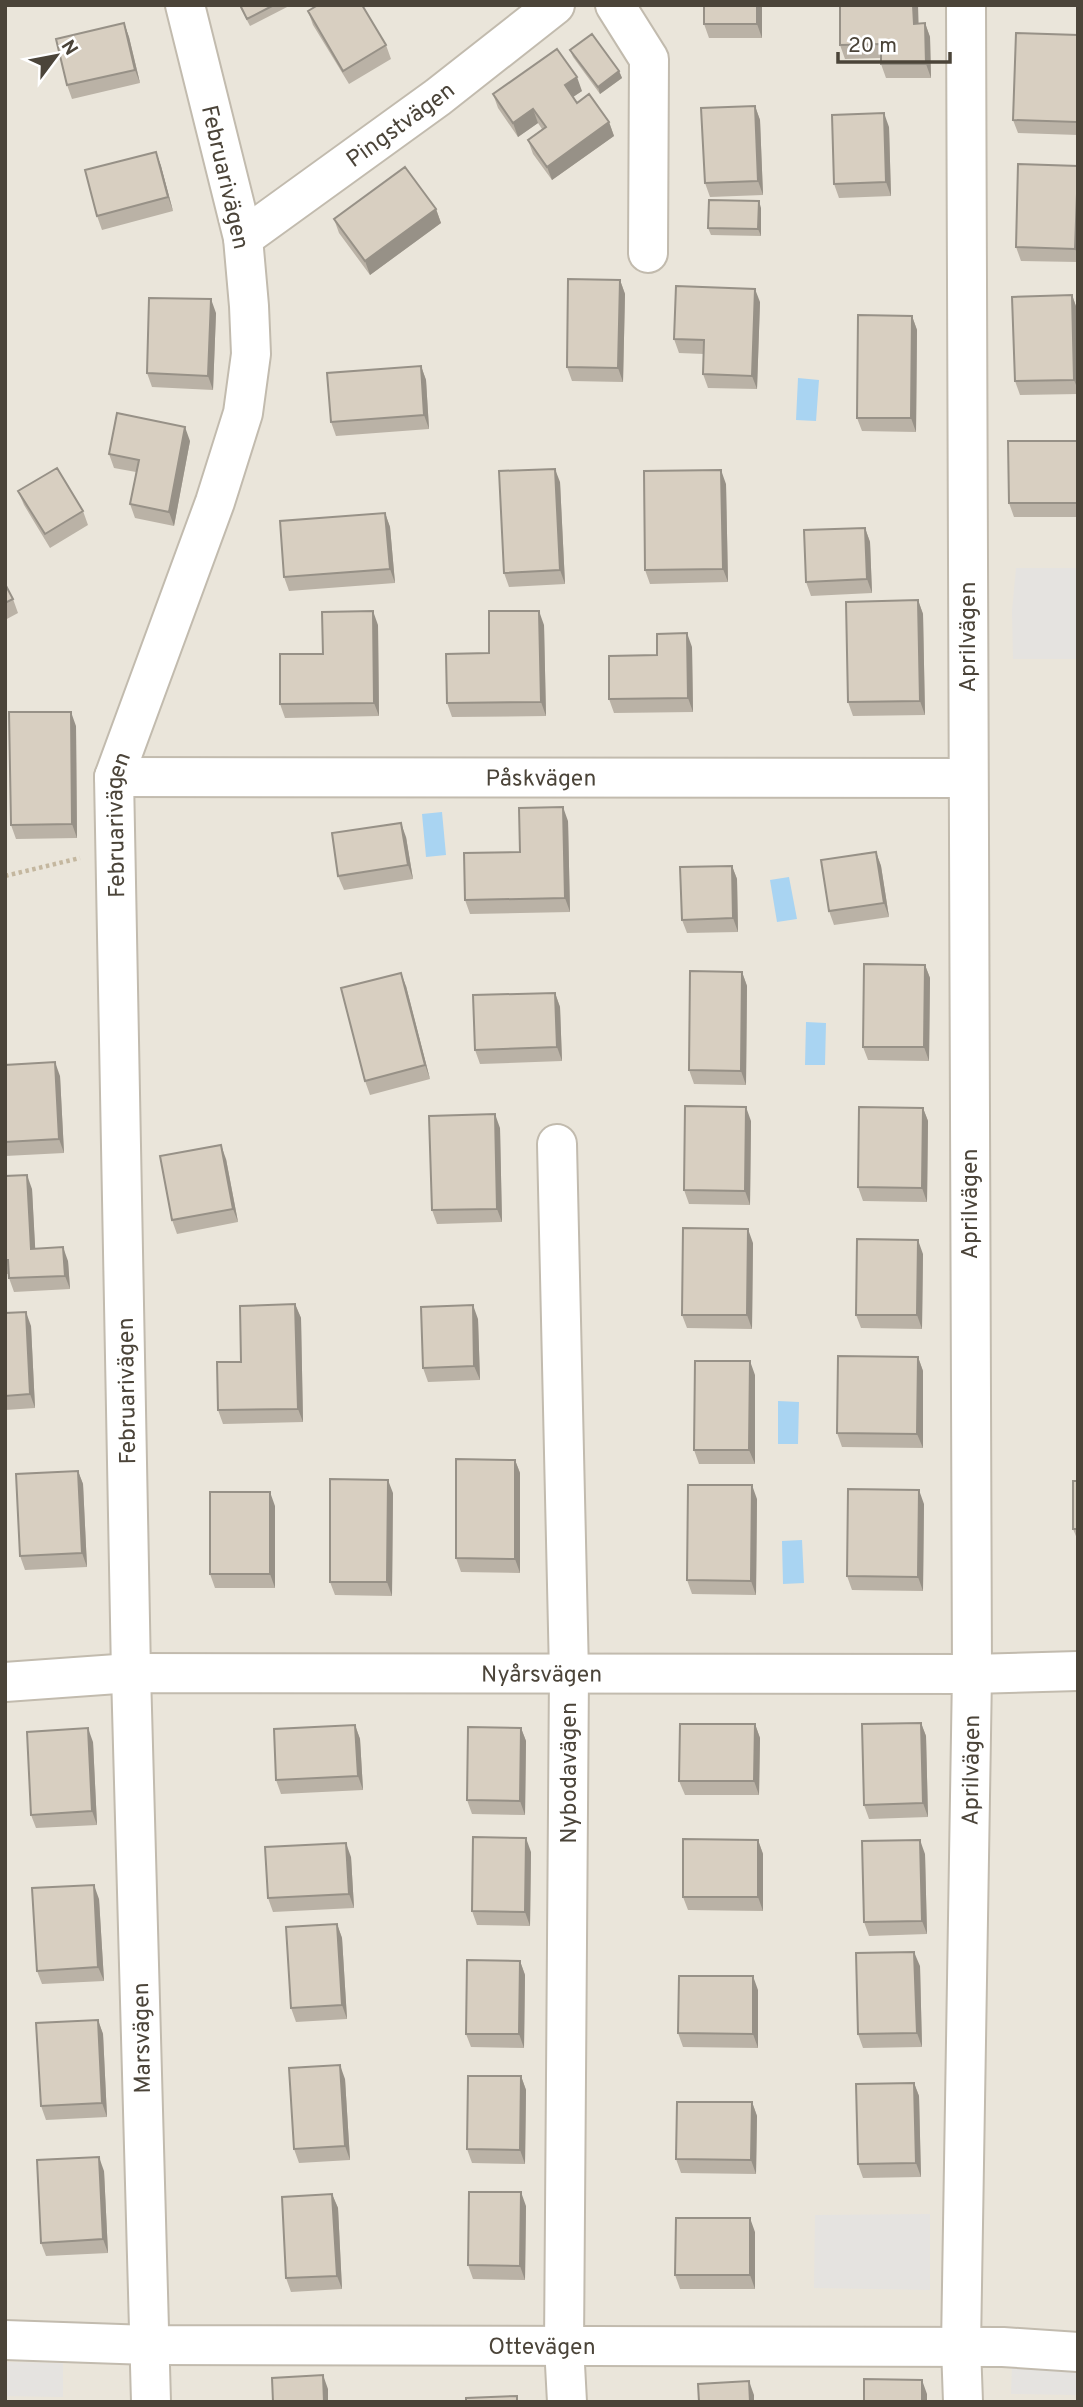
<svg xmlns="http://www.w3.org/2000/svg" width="1083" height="2407" font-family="Overpass,sans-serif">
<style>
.residential{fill:#eae5da}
.parking{fill:#e5e3e0}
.water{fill:#a9d4f2}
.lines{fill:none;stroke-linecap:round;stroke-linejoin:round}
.minor-casing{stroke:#c2bbae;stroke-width:42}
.path{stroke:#c4b79f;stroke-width:4.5;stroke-dasharray:3.5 3.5;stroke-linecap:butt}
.minor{stroke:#fff;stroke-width:38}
.wall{fill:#bab2a6}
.shaded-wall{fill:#979187}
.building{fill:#d8cfc1;stroke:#979187;stroke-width:2}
.labels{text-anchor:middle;stroke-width:7;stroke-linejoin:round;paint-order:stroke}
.street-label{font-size:23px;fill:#4b4439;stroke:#fff}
</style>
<rect width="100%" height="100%" fill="#f6f3ec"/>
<path class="residential" d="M5,5H1078V2402H5Z"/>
<path class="parking" d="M1016,568H1078V659H1013L1012,611Z
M930,2214V2290L814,2288L815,2215Z
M1013,2335L1078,2338V2395L1011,2394Z
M5,2362L63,2363V2397L5,2396Z"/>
<path class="water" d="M798,378L819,380L816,421L796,420Z
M442,812L446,855L426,857L422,814Z
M789,877L797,919L777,922L770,880Z
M806,1022L826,1023L825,1065H805Z
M778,1401L799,1402L798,1444H778Z
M802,1540L804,1583L783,1584L782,1541Z"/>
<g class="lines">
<g class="minor-casing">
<g id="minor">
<path d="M615,5L649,59L648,253"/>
<path id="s1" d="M243,238L438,97L555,5"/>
<path id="s2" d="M114,777L967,778"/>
<path d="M557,1144L569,1673L564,2346L567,2402"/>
<path id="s3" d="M5,1682L131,1673L972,1674L1078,1671"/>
<path id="s4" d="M5,2340L149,2345L1003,2347L1078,2352"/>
<path id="s5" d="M151,2402L131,1673L114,777L215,502L243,413L251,354L249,306L243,238L185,5"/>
<path id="s6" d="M963,2402L961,2347L972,1674L966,5"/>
</g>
</g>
<path class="path" d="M5,876L80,858"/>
<use href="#minor" class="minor"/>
</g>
<path class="wall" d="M239,5H291L250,26Z
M704,5H762V38H709L704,24Z
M918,5V23H925L930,37L931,78H886L881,64V58L845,59L840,45Z
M1017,5H1077V7H1018Z
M308,11L386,45L391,59L349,84L313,25Z
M124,23L129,37L140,83L72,99L67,85Z
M1078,35V135L1018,133L1013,120Z
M570,50L619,71L622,78L600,94L573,57Z
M582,91L573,97L577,103L609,122L614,136L552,180L533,154L528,140L542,129L538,123L518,137L498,108L493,94Z
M755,106L760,120L763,195L710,197L705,183Z
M889,127L891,196L839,198L834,184Z
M156,152L161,166L173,211L102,230L97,216Z
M1078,166V262L1021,261L1016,247Z
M761,208V236L711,235L708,228Z
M436,209L441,223L370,275L339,233L334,219Z
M620,280L625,294L623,382L572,381L567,367Z
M1072,295L1077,309L1078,394L1020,395L1015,381Z
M760,302L757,389L708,388L703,374L704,354L679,353L674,339Z
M216,313L213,390L152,387L147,373Z
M912,316L917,330L916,432L862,431L857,418Z
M421,366L426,380L429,429L336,436L331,422Z
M190,441L174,526L135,518L130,504L136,472L114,468L109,454Z
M1078,441V517H1014L1009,503Z
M560,482L565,584L509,587L504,573Z
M726,484L728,582L650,584L645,570Z
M18,491L83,511L88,525L50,548L24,505Z
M385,513L390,527L395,583L289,591L284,577Z
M865,528L870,542L872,593L811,596L806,582Z
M5,584L13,599L18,613L5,620Z
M918,600L923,614L925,715L853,716L848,702Z
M378,625L379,716L285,718L280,704L323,654Z
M544,625L546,716L452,717L447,703L489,653Z
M692,647L693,712L614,713L609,699L657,655Z
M76,726L77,838L16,839L11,825Z
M568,821L570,912L470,914L465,900L520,852Z
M406,837L413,879L344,890L338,876Z
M876,852L881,866L889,917L834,925L829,911Z
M732,866L737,879L738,932L687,933L682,920Z
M925,965L930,978L929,1061L868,1060L863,1047Z
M742,972L747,986L746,1085L694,1084L689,1070Z
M406,986L430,1079L370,1095L365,1081Z
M555,993L560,1007L562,1061L480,1064L475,1050Z
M5,1065L60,1076L64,1153L5,1156Z
M923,1108L928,1121L927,1202L863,1201L858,1187Z
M751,1121L750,1205L689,1204L684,1190Z
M500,1128L502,1222L437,1224L432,1210Z
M226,1159L238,1222L177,1234L172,1220Z
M5,1176L32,1189L35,1249L68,1261L70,1289L14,1292L9,1278V1274H5Z
M753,1243L752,1329L687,1328L682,1315Z
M923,1254L922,1329L861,1328L856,1315Z
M295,1304L301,1318L303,1422L223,1424L218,1410L241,1362Z
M5,1313L31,1326L35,1408L5,1410Z
M478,1319L480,1380L428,1382L423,1368Z
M918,1357L923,1371V1448L842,1447L837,1433Z
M755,1375V1464H699L694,1450Z
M515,1460L520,1473V1573L461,1572L456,1558Z
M78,1471L83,1484L87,1567L25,1570L20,1556Z
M1078,1481V1541L1073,1529Z
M393,1493L392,1596L335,1595L330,1582Z
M757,1499L756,1595L692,1594L687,1580Z
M924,1504L923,1591L852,1590L847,1576Z
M275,1506V1588H215L210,1574Z
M921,1723L926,1736L928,1817L869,1819L864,1805Z
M755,1724L760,1738L759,1795H685L679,1781Z
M355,1725L360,1739L363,1790L281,1794L276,1780Z
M521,1728L526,1741L525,1815L472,1814L467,1800Z
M93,1742L97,1825L36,1828L31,1815Z
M758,1840L763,1854V1911L688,1910L683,1897Z
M531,1852L530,1926L477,1925L472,1911Z
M925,1854L927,1934L869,1936L864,1922Z
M351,1857L354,1908L273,1912L268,1898Z
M99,1899L104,1981L42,1984L37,1971Z
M337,1924L342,1938L347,2019L296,2022L291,2008Z
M520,1961L525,1975L524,2048L471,2047L466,2034Z
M920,1966L922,2047L863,2048L858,2034Z
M758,1990V2048L683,2047L678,2033Z
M98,2020L103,2034L107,2117L46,2120L41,2106Z
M521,2076L526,2090L525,2164L472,2163L467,2149Z
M345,2079L350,2160L299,2163L294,2149Z
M914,2083L919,2096L921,2177L863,2178L858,2164Z
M752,2102L757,2116L756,2174L681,2173L676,2159Z
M104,2171L108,2253L46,2256L41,2243Z
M332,2194L338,2208L342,2289L291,2292L286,2278Z
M526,2206L525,2280L473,2279L468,2265Z
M755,2232V2289H680L675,2275Z"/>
<path class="shaded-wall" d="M757,5H762V38L757,24Z
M913,5H918L919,37L914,24Z
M124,23L129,37L140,83L135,70Z
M925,23L930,37L931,78L926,64Z
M619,71L622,78L600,94L598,87Z
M577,77L582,91L570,99L565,85Z
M755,106L760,120L763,195L758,181Z
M533,109L538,123L518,137L513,123Z
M884,113L889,127L891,196L886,182Z
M609,122L614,136L552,180L547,167Z
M156,152L161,166L173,211L168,197Z
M1078,172V255L1075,249Z
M759,201L761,208V236L758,229Z
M436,209L441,223L370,275L365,261Z
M620,280L625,294L623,382L618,368Z
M755,289L760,302L757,389L752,376Z
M1072,295L1077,309L1078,390L1074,380Z
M211,299L216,313L213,390L208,376Z
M912,316L917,330L916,432L911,418Z
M421,366L426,380L429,429L424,415Z
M185,427L190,441L174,526L169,512Z
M555,469L560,482L565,584L560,570Z
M721,470L726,484L728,582L723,569Z
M385,513L390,527L395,583L390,569Z
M865,528L870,542L872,593L867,579Z
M918,600L923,614L925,715L920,701Z
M373,611L378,625L379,716L374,703Z
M539,611L544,625L546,716L541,702Z
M687,633L692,647L693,712L688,698Z
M71,712L76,726L77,838L72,824Z
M563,807L568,821L570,912L565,898Z
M401,823L406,837L413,879L408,865Z
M876,852L881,866L889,917L884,903Z
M732,866L737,879L738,932L733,918Z
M925,965L930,978L929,1061L924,1047Z
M742,972L747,986L746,1085L741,1071Z
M401,973L406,986L430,1079L425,1065Z
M555,993L560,1007L562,1061L557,1047Z
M55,1062L60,1076L64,1153L59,1139Z
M746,1107L751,1121L750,1205L745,1191Z
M923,1108L928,1121L927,1202L922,1188Z
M495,1114L500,1128L502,1222L497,1209Z
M221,1145L226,1159L238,1222L233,1209Z
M27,1175L32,1189L36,1263L31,1249Z
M748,1229L753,1243L752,1329L747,1315Z
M918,1240L923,1254L922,1329L917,1315Z
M63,1247L68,1261L70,1289L65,1276Z
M295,1304L301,1318L303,1422L298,1409Z
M473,1305L478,1319L480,1380L474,1366Z
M26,1312L31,1326L35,1408L30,1394Z
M918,1357L923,1371V1448L917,1434Z
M750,1361L755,1375V1464L749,1450Z
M515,1460L520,1473V1573L515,1559Z
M78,1471L83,1484L87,1567L82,1553Z
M388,1480L393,1493L392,1596L387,1582Z
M752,1485L757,1499L756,1595L751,1581Z
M919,1490L924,1504L923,1591L918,1577Z
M270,1492L275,1506V1588L270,1574Z
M921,1723L926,1736L928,1817L923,1803Z
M755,1724L760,1738L759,1795L754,1781Z
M355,1725L360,1739L363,1790L358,1776Z
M88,1728L93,1742L97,1825L92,1811Z
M521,1728L526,1741L525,1815L520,1801Z
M526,1838L531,1852L530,1926L525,1912Z
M758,1840L763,1854V1911L758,1897Z
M920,1840L925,1854L927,1934L922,1921Z
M346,1843L351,1857L354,1908L349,1894Z
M94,1885L99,1899L104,1981L98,1967Z
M337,1924L342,1938L347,2019L342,2005Z
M914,1952L920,1966L922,2047L917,2033Z
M520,1961L525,1975L524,2048L519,2034Z
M753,1976L758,1990V2048L753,2034Z
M98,2020L103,2034L107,2117L102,2103Z
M340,2065L345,2079L350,2160L345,2146Z
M521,2076L526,2090L525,2164L520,2150Z
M914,2083L919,2096L921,2177L916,2163Z
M752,2102L757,2116L756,2174L751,2160Z
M99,2157L104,2171L108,2253L103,2239Z
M521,2192L526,2206L525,2280L520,2266Z
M332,2194L338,2208L342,2289L337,2276Z
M750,2218L755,2232V2289L750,2275Z
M323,2375L328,2389V2402H324Z
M922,2380L927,2394V2402H922Z
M749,2381L754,2395V2402H750Z"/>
<path class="building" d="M240,5H274L247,19Z
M318,5H362L386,45L343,71L308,11Z
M704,5H757V24H704Z
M840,5H913L914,24L925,23L926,64H881V44L840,45Z
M124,23L135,70L67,85L56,39Z
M1016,33L1078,35L1077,122L1013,120Z
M592,34L619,71L598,87L570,50Z
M557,49L577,77L565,85L577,103L589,94L609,122L547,167L528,140L546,127L533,109L513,123L493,94Z
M755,106L758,181L705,183L701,108Z
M884,113L886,182L834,184L832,115Z
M156,152L168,197L97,216L85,170Z
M1018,164L1078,166L1075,249L1016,247Z
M405,167L436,209L365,261L334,219Z
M709,200L759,201L758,229L708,228Z
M568,279L620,280L618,368L567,367Z
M676,286L755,289L752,376L703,374L704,340L674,339Z
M1072,295L1074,380L1015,381L1012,297Z
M149,298L211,299L208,376L147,373Z
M858,315L912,316L911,418H857Z
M421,366L424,415L331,422L327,373Z
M117,413L185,427L169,512L130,504L139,460L109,454Z
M1008,441H1078V503H1009Z
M57,468L83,511L45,534L18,491Z
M555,469L560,570L504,573L499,471Z
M721,470L723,569L645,570L644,471Z
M385,513L390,569L284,577L280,521Z
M865,528L867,579L806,582L804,530Z
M5,584L13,599L5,603Z
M918,600L920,701L848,702L846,602Z
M373,611L374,703L280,704V654H323L322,612Z
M489,611H539L541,702L447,703L446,654L489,653Z
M687,633L688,698L609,699V656L657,655V634Z
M9,712H71L72,824L11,825Z
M563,807L565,898L465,900L464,853L520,852L519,808Z
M401,823L408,865L338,876L332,833Z
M876,852L884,903L829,911L821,860Z
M732,866L733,918L682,920L680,867Z
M864,964L925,965L924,1047H863Z
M690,971L742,972L741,1071L689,1070Z
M401,973L425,1065L365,1081L341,988Z
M555,993L557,1047L475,1050L473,995Z
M55,1062L59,1139L5,1142V1065Z
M685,1106L746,1107L745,1191L684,1190Z
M859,1107L923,1108L922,1188L858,1187Z
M495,1114L497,1209L432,1210L429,1116Z
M221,1145L233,1209L172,1220L160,1156Z
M27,1175L31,1249L63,1247L65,1276L9,1278L8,1260H5V1176Z
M683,1228L748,1229L747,1315H682Z
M857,1239L918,1240L917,1315H856Z
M295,1304L298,1409L218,1410L217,1362H241L240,1306Z
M473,1305L474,1366L423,1368L421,1307Z
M26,1312L30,1394L5,1396V1313Z
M838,1356L918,1357L917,1434L837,1433Z
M695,1361H750L749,1450H694Z
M456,1459L515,1460V1559L456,1558Z
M78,1471L82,1553L20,1556L16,1474Z
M330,1479L388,1480L387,1582H330Z
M1073,1481H1078V1529H1073Z
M688,1485H752L751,1581L687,1580Z
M848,1489L919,1490L918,1577L847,1576Z
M210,1492H270V1574H210Z
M921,1723L923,1803L864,1805L862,1724Z
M680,1724H755L754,1781H679Z
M355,1725L358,1776L276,1780L274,1729Z
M468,1727L521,1728L520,1801L467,1800Z
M88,1728L92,1811L31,1815L27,1732Z
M473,1837L526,1838L525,1912L472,1911Z
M683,1839L758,1840V1897H683Z
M920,1840L922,1921L864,1922L862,1841Z
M346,1843L349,1894L268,1898L265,1847Z
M94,1885L98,1967L37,1971L32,1888Z
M337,1924L342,2005L291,2008L286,1927Z
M914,1952L917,2033L858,2034L856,1953Z
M467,1960L520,1961L519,2034H466Z
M679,1976H753V2034L678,2033Z
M98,2020L102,2103L41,2106L36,2023Z
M340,2065L345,2146L294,2149L289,2068Z
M468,2076H521L520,2150L467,2149Z
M914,2083L916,2163L858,2164L856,2084Z
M677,2102H752L751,2160L676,2159Z
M99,2157L103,2239L41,2243L37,2160Z
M469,2192H521L520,2266L468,2265Z
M332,2194L337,2276L286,2278L282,2197Z
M676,2218H750V2275H675Z
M323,2375L324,2402H273L272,2378Z
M864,2379L922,2380V2402H864Z
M749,2381L750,2402H699L698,2384Z
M517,2396V2402H466V2398Z"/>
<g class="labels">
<g class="street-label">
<text dy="8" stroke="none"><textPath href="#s1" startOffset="194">Pingstvägen</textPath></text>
<text transform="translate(226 177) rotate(77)" y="8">Februarivägen</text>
<text transform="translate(967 637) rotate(-90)" y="8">Aprilvägen</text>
<text dy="8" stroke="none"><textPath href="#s2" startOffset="427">Påskvägen</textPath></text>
<text dy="8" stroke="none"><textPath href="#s5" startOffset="1578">Februarivägen</textPath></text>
<text transform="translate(969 1204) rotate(-90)" y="8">Aprilvägen</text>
<text transform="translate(126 1391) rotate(-91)" y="8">Februarivägen</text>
<text dy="8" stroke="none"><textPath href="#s3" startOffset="537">Nyårsvägen</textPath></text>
<text dy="8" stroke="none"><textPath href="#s6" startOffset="632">Aprilvägen</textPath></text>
<text transform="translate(568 1773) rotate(-90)" y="8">Nybodavägen</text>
<text transform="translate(141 2038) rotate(-91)" y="8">Marsvägen</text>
<text dy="8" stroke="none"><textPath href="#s4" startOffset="537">Ottevägen</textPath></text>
</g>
</g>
<rect width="1083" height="2407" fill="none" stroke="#4b4439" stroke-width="14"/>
<g transform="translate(56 56) rotate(58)" stroke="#ffffff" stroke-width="5" paint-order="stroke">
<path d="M0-5L12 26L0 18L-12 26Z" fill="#4b4439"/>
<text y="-10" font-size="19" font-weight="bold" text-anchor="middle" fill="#4b4439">N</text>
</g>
<path d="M838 52v10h112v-10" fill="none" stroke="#4b4439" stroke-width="3.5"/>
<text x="848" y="52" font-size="21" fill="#4b4439" stroke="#ffffff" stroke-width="5" paint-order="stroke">20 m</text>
</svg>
